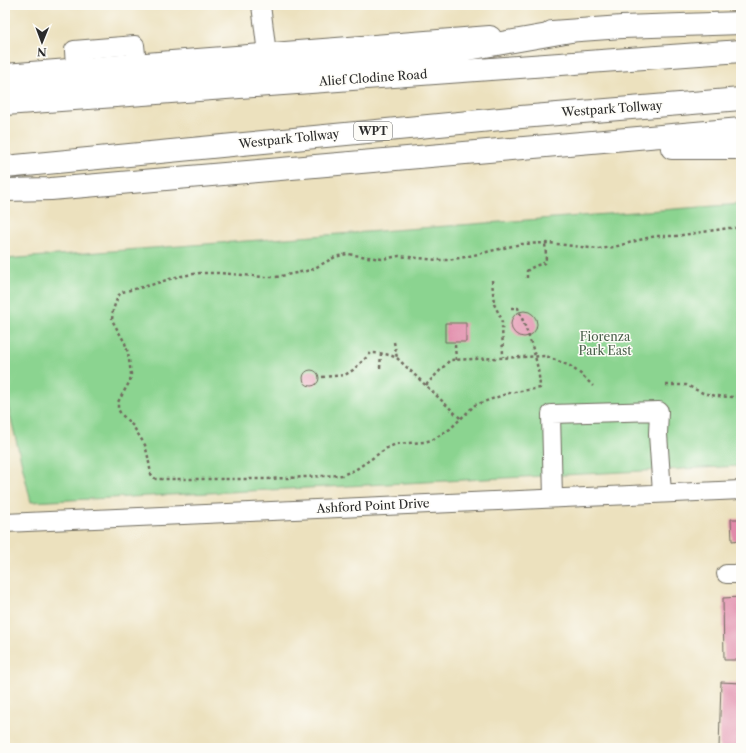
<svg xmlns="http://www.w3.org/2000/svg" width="746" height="753" font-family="'Libre Caslon Text',serif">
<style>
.green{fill:#8bd490;stroke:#5b805e}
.building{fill:#e18baa}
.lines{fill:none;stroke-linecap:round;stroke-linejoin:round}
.minor-casing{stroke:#6f6b5e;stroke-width:20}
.major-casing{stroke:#6f6b5e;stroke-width:24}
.highway-casing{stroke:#6f6b5e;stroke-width:24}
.path{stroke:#6f6b5e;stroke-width:2.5;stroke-dasharray:3 3;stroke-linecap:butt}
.minor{stroke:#fff;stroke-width:18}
.major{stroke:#fff;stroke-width:22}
.highway{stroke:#fff;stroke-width:22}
.labels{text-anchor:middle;stroke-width:3;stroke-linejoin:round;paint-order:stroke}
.shield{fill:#fdfcf7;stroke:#6a6a68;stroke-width:1}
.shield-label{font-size:11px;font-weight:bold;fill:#2b2b2b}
.street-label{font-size:12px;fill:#2b2b2b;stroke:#fdfcf7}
.park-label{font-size:12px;fill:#485e49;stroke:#fdfcf7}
</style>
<rect width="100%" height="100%" fill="#fdfcf7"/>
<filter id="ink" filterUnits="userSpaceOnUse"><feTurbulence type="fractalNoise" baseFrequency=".025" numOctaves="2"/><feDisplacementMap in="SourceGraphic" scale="8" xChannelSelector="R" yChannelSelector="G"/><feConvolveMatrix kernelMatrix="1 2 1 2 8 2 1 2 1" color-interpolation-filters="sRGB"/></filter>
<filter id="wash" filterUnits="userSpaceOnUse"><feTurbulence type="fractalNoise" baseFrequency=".012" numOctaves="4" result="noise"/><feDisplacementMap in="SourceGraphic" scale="16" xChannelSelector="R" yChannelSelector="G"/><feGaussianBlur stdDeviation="0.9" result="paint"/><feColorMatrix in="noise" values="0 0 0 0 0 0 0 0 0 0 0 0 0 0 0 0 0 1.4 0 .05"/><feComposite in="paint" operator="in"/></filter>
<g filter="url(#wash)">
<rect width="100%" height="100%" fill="#ece1be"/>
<path class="green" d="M741,204V466L31,502L5,394V259Z"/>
<g id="blocks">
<path class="building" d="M511 324a13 13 0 1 1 26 0a13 13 0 1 1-26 0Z
M445,323H466V342H445Z
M303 378a8 8 0 1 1 16 0a8 8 0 1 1-16 0Z
M731,519H741V540L732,541Z
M741,597V660H724L723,598Z
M721,682L741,683V748H719Z"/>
</g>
</g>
<g filter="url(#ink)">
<use href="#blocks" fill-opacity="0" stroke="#6f6b5e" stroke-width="1"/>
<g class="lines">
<g class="minor-casing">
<path id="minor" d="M261,5L267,54
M75,69L74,50L135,45L137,64
M553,498L551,414L659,411L658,434L662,493
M5,523L741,490
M726,574H741"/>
</g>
<g class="major-casing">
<path id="major" d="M552,32L622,27L741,23
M5,75L490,37
M5,104L741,51"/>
</g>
<g class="highway-casing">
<path id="highway" d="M5,92L312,69L393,62L571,31
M672,148H741
M5,167L521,117L741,99
M5,190L51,189L741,129"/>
</g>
<path class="path" d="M527,278V271C544,257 548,274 545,243
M492,280L494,304L501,318L502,323L503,357
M511,308H518C528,334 539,360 540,388L509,393L475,405L450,429L432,440L424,442L396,444L387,448L355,470L342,475L268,479H156L153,477L151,474L148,457L145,445L133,426L121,414L118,409V402L130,381L131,374L128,353L125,343L112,320L113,310L118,296L122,292L151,285L176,277L200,273H218L265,277H276L311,270L335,257L347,254L382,259L399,256L437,260H448L465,257L521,244L549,243L598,249L614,247L643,239L656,236H676L729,228H741
M394,342L397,358
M455,345L456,360
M380,368L381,353
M322,377L345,375L353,370L371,353C381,353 388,354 397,358L460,418
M426,385L450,360L546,356L570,366L582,375L593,386
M666,385H686L703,393L716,396L732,397L741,395"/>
<use href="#minor" class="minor"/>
<use href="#major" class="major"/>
<use href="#highway" class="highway"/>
</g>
</g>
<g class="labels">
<rect class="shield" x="354" y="122" width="38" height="18" rx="3"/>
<g class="shield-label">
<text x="373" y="135">WPT</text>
</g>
<g class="street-label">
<text transform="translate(373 78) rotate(-4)" y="4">Alief Clodine Road</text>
<text transform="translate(612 109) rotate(-4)" y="4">Westpark Tollway</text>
<text transform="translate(289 139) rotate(-6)" y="4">Westpark Tollway</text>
<text transform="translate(373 506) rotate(-3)" y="4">Ashford Point Drive</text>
</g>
<g class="park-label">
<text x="605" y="341">Fiorenza<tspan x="605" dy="14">Park East</tspan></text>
</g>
</g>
<rect width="746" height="753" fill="none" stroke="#fdfcf7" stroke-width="20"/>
<g transform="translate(42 42) rotate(181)" stroke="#fdfcf7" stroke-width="3" paint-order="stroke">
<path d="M0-3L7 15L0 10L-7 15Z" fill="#2b2b2b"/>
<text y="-6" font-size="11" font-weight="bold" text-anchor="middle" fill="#2b2b2b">N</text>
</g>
</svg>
